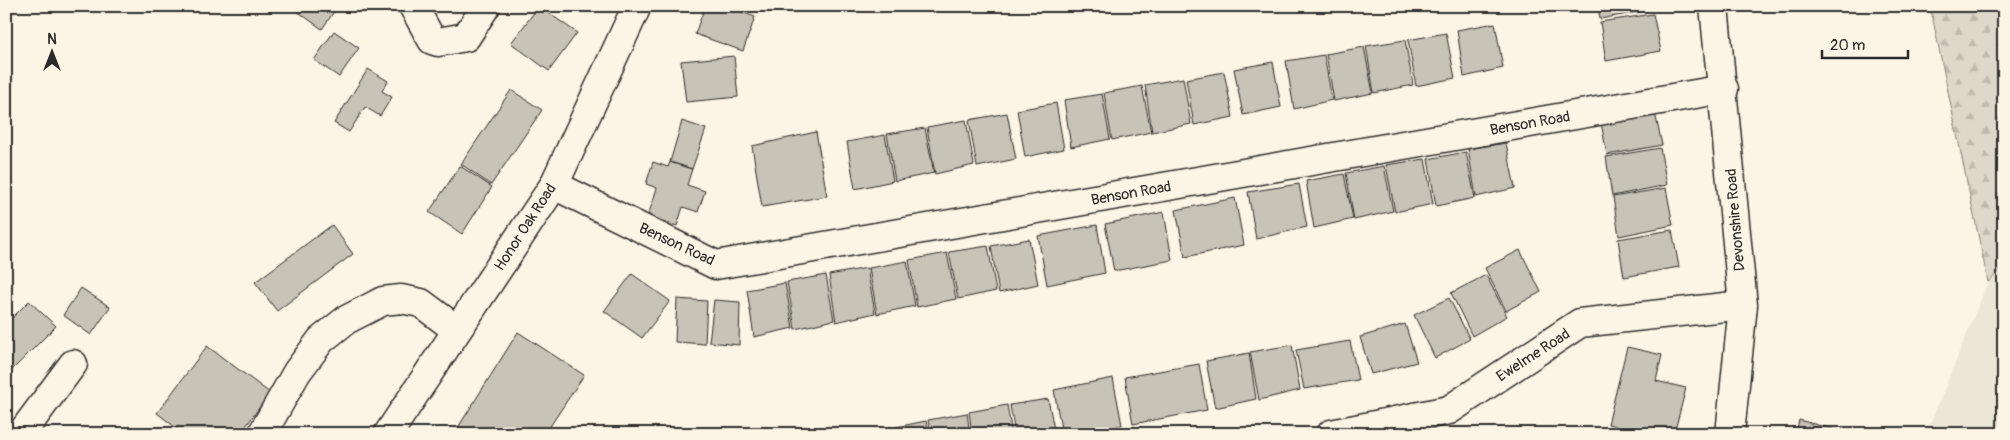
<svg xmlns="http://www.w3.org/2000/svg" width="2010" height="440" font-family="Pangolin,sans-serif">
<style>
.built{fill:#ece6d7}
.forest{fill:url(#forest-firs);stroke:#84827a}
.building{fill:#c8c3b7;stroke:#2b2b2b}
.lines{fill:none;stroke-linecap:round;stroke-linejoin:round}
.minor-casing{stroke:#2b2b2b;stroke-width:31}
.minor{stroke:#fcf5e5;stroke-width:28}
.labels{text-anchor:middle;stroke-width:4.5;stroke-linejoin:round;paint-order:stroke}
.street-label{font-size:15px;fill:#2b2b2b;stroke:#fcf5e5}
</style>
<defs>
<pattern id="forest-firs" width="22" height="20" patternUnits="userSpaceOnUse" patternTransform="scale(1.25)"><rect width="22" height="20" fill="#ded8ca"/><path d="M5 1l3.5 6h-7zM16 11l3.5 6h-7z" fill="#bfbaae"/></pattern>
</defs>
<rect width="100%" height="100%" fill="#fcf5e5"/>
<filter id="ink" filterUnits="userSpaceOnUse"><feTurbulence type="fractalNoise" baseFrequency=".02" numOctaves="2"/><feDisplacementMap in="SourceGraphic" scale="10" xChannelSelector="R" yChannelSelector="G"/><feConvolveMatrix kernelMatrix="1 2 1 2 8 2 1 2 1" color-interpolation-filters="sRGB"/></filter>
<g filter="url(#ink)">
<path class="built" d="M2004,267V434H1926L1988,282Z"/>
<path class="forest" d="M1930,6H2004V267L1988,282Z"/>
<path class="building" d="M290,6H338L322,29Z
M539,6L577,33L549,71L511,43Z
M705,6H726L755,17L743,51L695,34Z
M1598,6H1654L1655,9L1600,19Z
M1653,14L1661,51L1606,61L1600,22Z
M1495,23L1503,68L1464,77L1457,30Z
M334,31L359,48L339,77L314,60Z
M1446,33L1455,78L1416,86L1408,40Z
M1405,40L1413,85L1374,93L1366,46Z
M1364,47L1373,93L1334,101L1326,54Z
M1324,55L1332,100L1294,109L1286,61Z
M734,56L738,97L686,102L681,61Z
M1273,62L1281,107L1243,115L1234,69Z
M368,69L388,81L382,91L392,97L380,116L365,107L349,132L334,123Z
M1224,72L1233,117L1194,125L1186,79Z
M1183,78L1191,124L1152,132L1145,85Z
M1142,86L1151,132L1112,140L1104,93Z
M511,90L542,110L491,185L461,164Z
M1102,94L1110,139L1071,147L1064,100Z
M1056,103L1064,149L1025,157L1017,110Z
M1654,108L1662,145L1607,155L1600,117Z
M1007,113L1016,159L977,167L969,120Z
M966,120L974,165L935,174L927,127Z
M682,121L706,129L692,169L670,162Z
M925,128L934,173L895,181L887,134Z
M816,132L827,196L762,207L752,146Z
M885,135L893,181L855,189L847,142Z
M1506,143L1515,188L1476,197L1468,149Z
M1660,148L1667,185L1612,196L1606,157Z
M1466,152L1475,198L1436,206L1428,159Z
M1425,159L1433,204L1395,212L1386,165Z
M653,162L668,167L670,162L692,169L687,185L705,191L698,212L683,207L677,226L648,216L657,188L646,184Z
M460,166L492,187L462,234L429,212Z
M1384,166L1393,211L1354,220L1346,173Z
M1344,174L1353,219L1314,228L1306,181Z
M1299,184L1307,227L1256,239L1248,192Z
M1666,188L1673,225L1619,236L1613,197Z
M1235,198L1244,245L1185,257L1176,210Z
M1164,212L1172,260L1114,271L1105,224Z
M332,225L353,254L277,311L255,282Z
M1097,225L1105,273L1047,285L1038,236Z
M1672,230L1679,267L1624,277L1618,239Z
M1029,239L1038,284L999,293L991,246Z
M988,246L996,291L958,299L949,252Z
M1520,250L1541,292L1506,311L1485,268Z
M947,253L956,299L917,307L909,260Z
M907,261L915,306L877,314L869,268Z
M867,268L875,313L836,322L829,275Z
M632,274L670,301L642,338L604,311Z
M826,275L834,320L795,329L787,282Z
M1486,275L1507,316L1472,336L1451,293Z
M785,283L793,328L754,337L747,290Z
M81,288L110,307L91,335L63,315Z
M1449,298L1470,339L1435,358L1414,315Z
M677,299L707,301L705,344L675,342Z
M714,300L740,302L739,345L709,342Z
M29,301L56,326L12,370L6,364V324Z
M1405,324L1417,362L1371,374L1360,337Z
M518,332L584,375L545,434H454Z
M1350,341L1358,380L1304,389L1296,350Z
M1292,345L1300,390L1259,400L1250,352Z
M207,346L270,393L240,434H184L157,413Z
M1627,347L1662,355L1656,381L1686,388L1674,434H1648L1608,424Z
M1249,353L1256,399L1215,408L1206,361Z
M1199,364L1207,410L1133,424L1125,377Z
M1113,378L1122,425L1081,434H1062L1054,390Z
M1048,399L1055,434H1015L1010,405Z
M1007,405L1012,434H972L969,412Z
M967,413L970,434H931L928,420Z
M1799,420L1844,432V434H1796Z
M926,421L929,434H898L896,427Z
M891,427L892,434H852Z"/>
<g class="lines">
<g class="minor-casing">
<path id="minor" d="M413,6L432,40L438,42L466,37L486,6
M1714,6L1743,305L1730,434
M554,185L716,265L1724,89
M21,434L73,364
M262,434L297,372L321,340L346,320L383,301L401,299L421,303L457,330
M388,434L554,185L637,6
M1331,434L1449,410L1580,323L1743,305"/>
</g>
<use href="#minor" class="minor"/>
</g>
</g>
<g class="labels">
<g class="street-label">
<text transform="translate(1530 123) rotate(-10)" y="5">Benson Road</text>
<text transform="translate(1131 193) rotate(-10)" y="5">Benson Road</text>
<text transform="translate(1735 220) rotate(-95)" y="5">Devonshire Road</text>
<text transform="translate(525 227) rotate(-57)" y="5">Honor Oak Road</text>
<text transform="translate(677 244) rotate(25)" y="5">Benson Road</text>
<text transform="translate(1533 355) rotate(-33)" y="5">Ewelme Road</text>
</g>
</g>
<rect width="2010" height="440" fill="none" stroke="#fcf5e5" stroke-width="25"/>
<rect x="12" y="12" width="1985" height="415" fill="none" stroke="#2b2b2b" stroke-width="2" filter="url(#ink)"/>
<g transform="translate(52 52)" stroke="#fcf5e5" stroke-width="4" paint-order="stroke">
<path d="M0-4L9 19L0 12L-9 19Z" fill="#2b2b2b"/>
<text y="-8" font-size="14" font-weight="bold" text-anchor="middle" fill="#2b2b2b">N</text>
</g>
<path d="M1822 50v8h86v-8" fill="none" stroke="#2b2b2b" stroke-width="2.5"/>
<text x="1830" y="50" font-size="15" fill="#2b2b2b" stroke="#fcf5e5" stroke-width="4" paint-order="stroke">20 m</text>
</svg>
